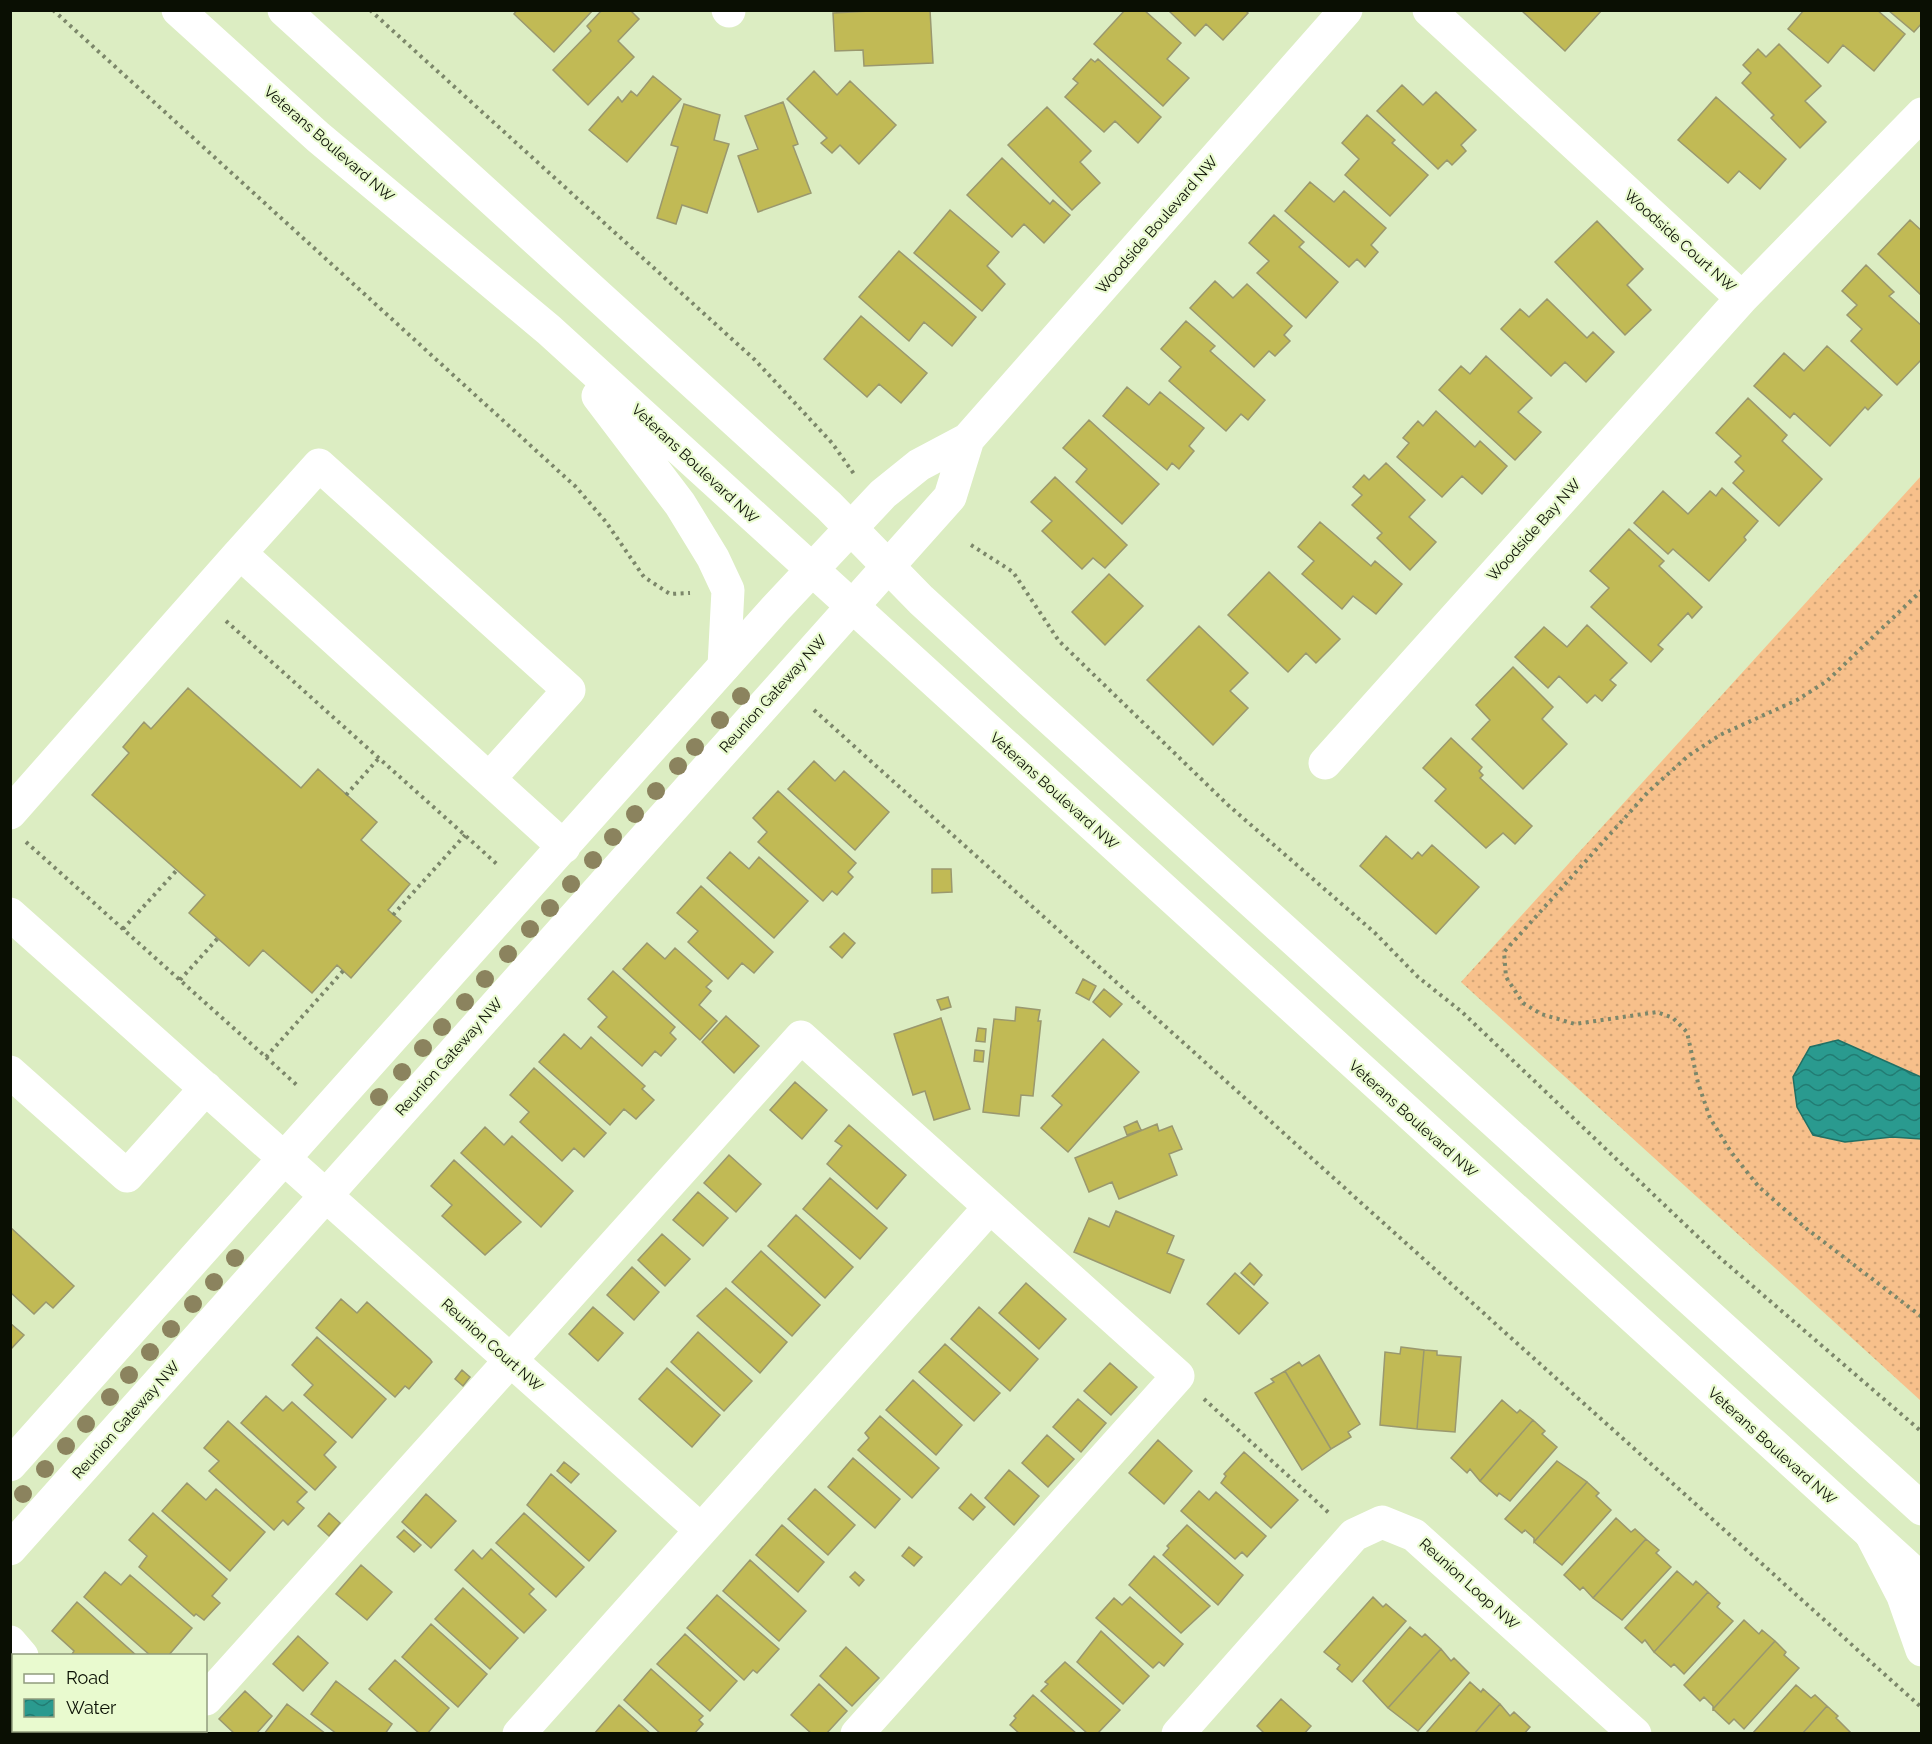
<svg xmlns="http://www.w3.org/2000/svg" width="1932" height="1744" font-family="Raleway,sans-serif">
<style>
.grass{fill:url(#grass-dots)}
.water{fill:url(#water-waves);stroke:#207065;stroke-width:1.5}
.building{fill:#c1ba55;stroke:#9a986e;stroke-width:1.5}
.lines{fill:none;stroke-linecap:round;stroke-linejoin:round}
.path{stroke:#7c876a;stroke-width:4;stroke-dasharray:3 4.5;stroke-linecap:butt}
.minor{stroke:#fff;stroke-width:33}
.major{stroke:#fff;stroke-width:33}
.tree{fill:#8b835e}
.labels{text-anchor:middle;stroke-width:4.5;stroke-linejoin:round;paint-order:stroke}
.street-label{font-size:15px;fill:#0a0f03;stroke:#e9facf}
</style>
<defs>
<pattern id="grass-dots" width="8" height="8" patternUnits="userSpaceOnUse" patternTransform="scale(1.5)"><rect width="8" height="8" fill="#f7c08b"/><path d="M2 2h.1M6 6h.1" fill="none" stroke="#d2a476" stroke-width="1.8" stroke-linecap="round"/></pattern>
<pattern id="water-waves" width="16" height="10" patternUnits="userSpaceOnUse" patternTransform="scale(1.5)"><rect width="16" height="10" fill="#2a9a8f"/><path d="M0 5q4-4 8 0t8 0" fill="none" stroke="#227c73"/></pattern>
</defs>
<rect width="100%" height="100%" fill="#dcedc2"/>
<path class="grass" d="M1921,476V1401L1461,982Z"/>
<path class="water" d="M1838,1040L1921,1077V1139L1892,1137L1845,1142L1813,1135L1797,1107L1793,1077L1810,1047Z"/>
<path class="building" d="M517,10H593L554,52L514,14Z
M602,10H630L639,19L618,41L634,57L588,105L553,70L591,31L587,26Z
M889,10H930L933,63L864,66L863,50L835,51L833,13Z
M1125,10H1144L1181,43L1167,59L1189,78L1163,106L1094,44Z
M1168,10H1245L1248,13L1223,40L1206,24L1195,36Z
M1521,10H1602L1565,51Z
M1804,10H1877L1905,34L1874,71L1843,45L1828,63L1788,29Z
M1888,10H1922V23L1914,32Z
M1779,44L1821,86L1805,101L1826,122L1800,148L1771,118L1774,115L1742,83L1751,73L1743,65L1758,49L1766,57Z
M1091,59L1095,62L1098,59L1161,117L1138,143L1115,121L1104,132L1065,97L1078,83L1073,79Z
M814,71L837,95L850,81L896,125L859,164L840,145L832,153L821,143L827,138L787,99Z
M653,76L681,99L627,162L589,130L618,97L622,102L631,91L637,96Z
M1402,85L1423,105L1436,92L1476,130L1461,145L1466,151L1452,165L1447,160L1438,169L1377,111Z
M1716,97L1786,159L1760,189L1739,171L1728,183L1678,140Z
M783,102L798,144L793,146L811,193L758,212L738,156L758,149L745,116Z
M684,104L720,115L714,140L729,144L707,213L682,205L676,224L657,218L678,147L671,145Z
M1047,107L1091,151L1080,162L1100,183L1072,210L1008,145Z
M1367,115L1395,140L1392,143L1428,175L1390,216L1345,175L1359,159L1342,143Z
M1002,158L1050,204L1053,200L1070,215L1044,243L1024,224L1012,237L967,195Z
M1310,182L1334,202L1344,191L1386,228L1371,245L1378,252L1365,267L1357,259L1349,267L1285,211Z
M950,210L999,252L987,266L1005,284L982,311L914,253Z
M1274,215L1304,242L1299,247L1338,282L1306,318L1257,273L1269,261L1249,243Z
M1910,220L1922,231V296L1878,254Z
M1597,221L1643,269L1627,285L1651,310L1625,335L1555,262Z
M899,251L976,317L952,346L924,322L909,341L859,297Z
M1866,265L1894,292L1889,296L1922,326V359L1897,385L1851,341L1862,329L1847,315L1857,305L1842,291Z
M1215,281L1233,298L1247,284L1292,326L1284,335L1290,341L1275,356L1269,351L1254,367L1190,308Z
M1547,299L1587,338L1593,332L1614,352L1586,382L1565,362L1551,376L1501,329L1520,309L1529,317Z
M861,316L927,373L901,403L879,384L867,397L824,359Z
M1186,321L1215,346L1210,351L1265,400L1248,420L1241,414L1226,431L1169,381L1181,367L1161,349Z
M1827,346L1882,395L1868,410L1865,407L1830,446L1794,413L1790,418L1754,386L1784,353L1804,371Z
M1486,356L1532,398L1518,412L1541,432L1515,460L1439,390L1461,366L1470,374Z
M1127,387L1149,405L1160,392L1204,428L1189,446L1194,451L1179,469L1172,463L1167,470L1103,416Z
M1748,398L1787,435L1782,441L1822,479L1779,526L1733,483L1744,471L1735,462L1741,456L1716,433Z
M1436,411L1475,447L1480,441L1507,466L1482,494L1462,476L1442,497L1397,457L1409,443L1403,438L1418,421L1423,426Z
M1089,420L1159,484L1122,524L1076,482L1087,469L1063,448Z
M1386,463L1425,500L1409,517L1436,542L1410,570L1377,538L1382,533L1352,505L1362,495L1353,487L1364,475L1369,480Z
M1055,477L1127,545L1105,568L1093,558L1082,569L1042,531L1052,521L1031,502Z
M1722,488L1758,521L1744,537L1746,540L1709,581L1673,549L1668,554L1634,523L1663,491L1688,514L1710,491L1716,496Z
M1320,522L1371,566L1375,561L1402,584L1376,614L1353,596L1342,609L1302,574L1314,561L1298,547Z
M1629,529L1664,561L1659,566L1702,607L1692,618L1688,613L1658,645L1663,649L1651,662L1591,607L1609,588L1590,571Z
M1269,572L1340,639L1316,663L1306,653L1288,672L1228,615Z
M1109,574L1143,606L1105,645L1072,612Z
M1587,625L1627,663L1610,680L1616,685L1602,701L1595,695L1587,703L1559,676L1548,688L1515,657L1544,627L1567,647Z
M1199,626L1248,673L1230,691L1248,708L1213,745L1147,680Z
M1513,667L1553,707L1542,719L1567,744L1523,789L1472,739L1490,720L1476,705Z
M188,688L301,788L318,769L377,822L361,840L410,884L388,910L401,921L351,978L337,965L312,993L263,950L249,966L189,913L205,895L92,795L129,753L123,747L144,722L151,729Z
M1451,738L1482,767L1479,771L1483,775L1480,778L1532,826L1515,844L1503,833L1486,848L1435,801L1446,789L1423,768Z
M814,761L835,781L844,771L889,812L855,850L788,789Z
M778,791L856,863L848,872L853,877L837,895L832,891L823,901L758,842L767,832L753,818Z
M1386,836L1412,859L1418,852L1422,856L1432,845L1479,887L1436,934L1360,866Z
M730,852L749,869L759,857L808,901L774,938L707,878Z
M932,869H951L952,892L932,893Z
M701,886L773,952L754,973L742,963L728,979L688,942L698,931L677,913Z
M844,933L855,943L842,958L830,947Z
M647,943L665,959L675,948L712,981L706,987L711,991L699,1005L717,1021L700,1040L623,969Z
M613,971L675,1027L670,1033L676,1039L661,1056L655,1051L642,1066L598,1027L607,1017L588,999Z
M1083,979L1096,986L1089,1000L1076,993Z
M1104,989L1122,1004L1110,1017L1093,1002Z
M948,997L951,1007L941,1010L937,1000Z
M1016,1007L1040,1010L1038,1021H1041L1033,1096L1021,1095L1019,1116L983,1112L994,1019L1015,1021Z
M726,1016L759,1046L734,1073L702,1042Z
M941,1018L970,1109L934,1120L925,1091L913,1095L894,1034Z
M978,1028L986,1029L985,1042L976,1041Z
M564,1034L581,1049L591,1037L645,1086L642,1089L654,1100L636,1119L624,1109L610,1125L539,1062Z
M1103,1039L1139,1072L1068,1152L1041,1128L1062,1105L1052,1096Z
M975,1050L984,1051L983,1062L974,1061Z
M534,1068L606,1133L584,1157L574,1148L562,1161L520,1122L529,1112L510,1095Z
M795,1082L827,1110L802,1139L770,1110Z
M1137,1121L1141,1130L1127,1135L1124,1127Z
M1157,1124L1159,1131L1172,1126L1182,1149L1169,1154L1177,1175L1119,1199L1112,1182L1089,1192L1075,1158Z
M849,1125L906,1175L877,1209L827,1164L842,1146L835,1141Z
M485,1127L504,1145L512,1136L573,1191L541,1227L461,1153Z
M729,1155L761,1184L736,1212L704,1183Z
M454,1160L521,1222L485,1255L442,1216L452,1205L431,1186Z
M830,1178L887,1228L860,1259L803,1209Z
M698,1192L728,1218L703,1246L673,1220Z
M1116,1211L1174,1236L1167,1253L1184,1260L1170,1293L1074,1252L1089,1218L1109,1227Z
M796,1215L853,1267L825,1298L768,1246Z
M10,1227L74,1286L53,1308L46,1302L34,1314L10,1292Z
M662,1234L690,1259L665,1286L638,1260Z
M761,1251L820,1305L792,1336L732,1282Z
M1250,1263L1262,1275L1254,1285L1241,1273Z
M632,1267L659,1292L634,1320L607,1295Z
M1235,1273L1268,1303L1239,1334L1207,1304Z
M1026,1283L1066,1319L1039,1349L999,1313Z
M726,1288L787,1342L760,1373L697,1316Z
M341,1299L357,1313L367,1302L430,1359L432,1362L409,1389L405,1386L395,1397L316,1328Z
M593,1307L623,1333L598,1361L569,1334Z
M979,1307L1038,1359L1010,1391L951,1339Z
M10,1323L24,1335L10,1350Z
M698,1332L752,1381L724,1411L671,1362Z
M317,1337L386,1399L352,1438L304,1395L313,1385L292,1365Z
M945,1344L1000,1393L974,1421L919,1372Z
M1401,1347L1424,1350L1417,1429L1380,1425L1385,1352L1400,1354Z
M1424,1350L1437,1351V1355L1461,1357L1455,1432L1417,1429Z
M1319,1355L1360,1424L1348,1432L1351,1437L1331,1449L1285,1371L1299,1362L1302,1366Z
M1110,1363L1137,1387L1111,1415L1084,1391Z
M667,1368L720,1415L692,1447L639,1399Z
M462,1370L470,1377L463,1386L455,1379Z
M1285,1371L1331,1449L1302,1470L1255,1393L1274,1382L1271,1379Z
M913,1380L962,1425L936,1455L886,1410Z
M266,1396L283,1411L292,1402L336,1442L324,1455L336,1467L315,1490L241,1423Z
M1078,1399L1106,1423L1081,1452L1053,1427Z
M1502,1400L1517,1413L1520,1410L1533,1420L1480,1481L1470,1469L1467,1473L1451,1458Z
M880,1416L939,1468L912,1498L858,1450L869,1438L865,1433Z
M1533,1420L1545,1431L1542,1434L1557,1447L1510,1501L1499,1493L1497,1496L1480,1481Z
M228,1421L307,1492L297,1502L304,1508L288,1525L283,1520L274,1530L209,1471L219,1461L204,1448Z
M1047,1435L1074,1459L1048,1487L1022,1463Z
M1158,1440L1192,1471L1164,1504L1129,1473Z
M1244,1452L1298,1500L1271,1528L1221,1483L1226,1476L1224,1474Z
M853,1458L900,1499L875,1528L828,1487Z
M1557,1461L1587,1482L1534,1542V1538L1525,1530L1522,1533L1505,1519Z
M564,1462L579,1474L571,1483L557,1471Z
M1009,1470L1039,1496L1014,1525L985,1498Z
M551,1474L616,1531L589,1561L527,1505Z
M1587,1482L1599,1493L1596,1496L1611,1510L1562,1565L1534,1542Z
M187,1483L206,1500L216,1489L265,1532L230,1571L162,1511Z
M815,1489L855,1525L828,1555L788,1519Z
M1199,1491L1209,1500L1216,1492L1266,1536L1247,1557L1242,1552L1235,1559L1181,1511Z
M426,1494L456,1521L431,1548L402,1522Z
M971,1494L985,1507L973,1520L959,1508Z
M153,1513L227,1579L212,1596L220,1603L204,1620L196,1614L194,1616L139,1567L147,1556L129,1540Z
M329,1513L340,1523L329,1536L318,1526Z
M524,1513L584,1567L556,1597L496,1543Z
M1616,1518L1631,1532L1635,1529L1646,1539L1593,1598L1583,1587L1580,1590L1564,1575Z
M782,1525L824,1562L798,1592L756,1555Z
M1187,1525L1243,1575L1218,1605L1163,1555L1169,1548L1167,1546Z
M404,1530L421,1545L414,1552L397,1537Z
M1646,1539L1659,1550L1656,1553L1671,1567L1622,1620L1593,1598Z
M909,1547L922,1557L914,1566L902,1556Z
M491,1549L534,1589L529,1594L546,1610L524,1633L455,1570L473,1550L482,1559Z
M1154,1556L1210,1606L1181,1633L1129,1585Z
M750,1560L806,1611L779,1641L723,1591Z
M361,1565L392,1592L367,1620L336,1594Z
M1677,1571L1693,1585L1696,1581L1708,1592L1654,1652L1645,1640L1642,1643L1625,1628Z
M105,1572L121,1585L130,1575L192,1628L168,1656H151L84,1597Z
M855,1572L864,1580L859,1586L850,1577Z
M463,1588L518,1638L490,1669L435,1619Z
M1708,1592L1720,1603L1717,1607L1733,1621L1684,1674L1674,1664L1671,1667L1654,1652Z
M717,1595L779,1649L757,1673L753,1670L744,1680L687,1628Z
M1130,1597L1183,1644L1164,1666L1159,1662L1153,1668L1096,1618L1114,1598L1122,1605Z
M1373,1597L1383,1607L1386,1604L1406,1621L1352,1682L1337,1669L1340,1665L1324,1652Z
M77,1602L137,1656H71L74,1651L52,1631Z
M1744,1620L1759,1634L1762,1630L1775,1641L1713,1709V1706L1704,1697L1700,1701L1684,1685Z
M431,1624L487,1674L458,1707L402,1657Z
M1410,1627L1422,1637L1425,1634L1441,1649L1388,1708L1363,1681Z
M1101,1631L1149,1676L1123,1704L1077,1662Z
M685,1634L737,1681L710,1711L657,1664Z
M298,1636L328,1663L303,1691L273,1664Z
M1775,1641L1786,1652L1784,1655L1799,1668L1744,1729L1734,1719L1729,1724L1713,1709Z
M846,1647L879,1678L852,1706L820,1676Z
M1441,1649L1451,1661L1454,1658L1469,1673L1418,1731L1388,1708Z
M395,1660L449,1708L427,1734H420L369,1689Z
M1065,1662L1120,1710L1097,1734H1088L1041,1691L1048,1684L1045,1682Z
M651,1669L703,1716L699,1720L703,1724L694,1734H661L624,1700Z
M336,1681L392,1724L385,1734H337L311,1714Z
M1470,1682L1481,1692L1483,1689L1500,1704L1474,1734H1425Z
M819,1684L847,1711L826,1734H812L791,1715Z
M1796,1685L1811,1698L1815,1695L1827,1706L1802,1734H1752Z
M13,1686L15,1730L10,1734V1688Z
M245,1691L272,1716L256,1734H235L219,1719Z
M1033,1695L1077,1734H1020L1010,1725L1016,1718L1014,1716Z
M1281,1699L1311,1726L1304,1734H1265L1257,1726Z
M287,1704L326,1734H264Z
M1500,1704L1510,1716L1514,1712L1530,1727L1524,1734H1474Z
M619,1705L651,1734H594Z
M1827,1706L1838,1716L1836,1718L1852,1734H1802Z"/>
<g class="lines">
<path class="path" d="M53,10L576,487L606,522L644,577L670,594L690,593
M370,10L755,360L832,443L854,474
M971,545L1013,572L1059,641L1228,805L1375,933L1418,977L1462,1012L1719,1257L1922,1432
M1922,590L1827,681L1797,700L1720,735L1688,756L1648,792L1504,952L1506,977L1523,1003L1541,1014L1575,1024L1657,1012L1673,1018L1687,1032L1698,1083L1710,1118L1731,1152L1759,1187L1807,1229L1922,1317
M226,621L498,865
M814,710L1922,1708
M346,795L379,758
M26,842L298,1086
M393,915L465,835
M123,929L177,870
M180,980L218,938
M266,1057L343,971
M1204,1399L1329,1513"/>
<path class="minor" d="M728,10L729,11
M1429,10L1742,298
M1325,763L1742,298L1922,114
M489,779L569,690L319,465L240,553L564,847
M10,813L240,553
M10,914L701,1530
M10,1072L127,1176L206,1088
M10,1465L776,608L883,494L919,465L968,439L1346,10
M1872,1536L1903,1596L1922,1650
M10,1549L950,497L968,439
M10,1642L22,1656
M206,1699L801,1037L1178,1376L857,1734
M79,1730L81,1734
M175,1734L177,1730
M519,1734L990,1207
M1178,1734L1354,1535L1382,1522L1414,1535L1635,1734"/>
<path class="major" d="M178,10L318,137L549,330L1922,1580
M284,10L829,506L921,600L1032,702L1922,1509
M598,396L680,504L713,558L728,590L724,666"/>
</g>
<g class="tree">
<circle cx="741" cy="696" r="9"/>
<circle cx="720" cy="720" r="9"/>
<circle cx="695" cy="747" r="9"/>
<circle cx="678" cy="766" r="9"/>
<circle cx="656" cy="791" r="9"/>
<circle cx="635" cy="814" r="9"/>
<circle cx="613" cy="837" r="9"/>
<circle cx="593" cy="860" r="9"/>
<circle cx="571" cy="884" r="9"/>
<circle cx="550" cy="908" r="9"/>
<circle cx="530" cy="929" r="9"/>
<circle cx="508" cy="954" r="9"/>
<circle cx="485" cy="979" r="9"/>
<circle cx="465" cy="1002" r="9"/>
<circle cx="442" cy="1027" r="9"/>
<circle cx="423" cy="1048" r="9"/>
<circle cx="402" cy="1072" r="9"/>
<circle cx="379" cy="1097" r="9"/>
<circle cx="235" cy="1258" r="9"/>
<circle cx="214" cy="1282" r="9"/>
<circle cx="193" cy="1304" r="9"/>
<circle cx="171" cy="1329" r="9"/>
<circle cx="150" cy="1352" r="9"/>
<circle cx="129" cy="1375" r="9"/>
<circle cx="110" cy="1397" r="9"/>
<circle cx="86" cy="1424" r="9"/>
<circle cx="66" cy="1446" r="9"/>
<circle cx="45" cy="1469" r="9"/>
<circle cx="23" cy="1494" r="9"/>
</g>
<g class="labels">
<g class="street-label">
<text transform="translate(329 144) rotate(41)" y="5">Veterans Boulevard NW</text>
<text transform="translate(1157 225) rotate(-49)" y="5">Woodside Boulevard NW</text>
<text transform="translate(1680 241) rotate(42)" y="5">Woodside Court NW</text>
<text transform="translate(695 464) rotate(43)" y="5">Veterans Boulevard NW</text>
<text transform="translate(1534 530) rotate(-48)" y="5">Woodside Bay NW</text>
<text transform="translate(773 694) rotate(-48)" y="5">Reunion Gateway NW</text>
<text transform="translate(1054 791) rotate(42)" y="5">Veterans Boulevard NW</text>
<text transform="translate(449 1057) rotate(-48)" y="5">Reunion Gateway NW</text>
<text transform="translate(1413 1119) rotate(42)" y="5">Veterans Boulevard NW</text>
<text transform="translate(492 1345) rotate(42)" y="5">Reunion Court NW</text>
<text transform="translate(126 1420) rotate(-48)" y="5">Reunion Gateway NW</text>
<text transform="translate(1772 1446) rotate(42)" y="5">Veterans Boulevard NW</text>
<text transform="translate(1469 1584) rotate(42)" y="5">Reunion Loop NW</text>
</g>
</g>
<rect width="1932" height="1744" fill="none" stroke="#0a0f03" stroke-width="24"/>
<rect x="12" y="1654" width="195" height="78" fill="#e9facf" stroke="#909c7d" stroke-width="1.5"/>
<rect x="24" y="1674" width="30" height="9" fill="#ffffff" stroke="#909c7d" stroke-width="1.5"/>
<text x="66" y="1684" font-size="18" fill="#0a0f03">Road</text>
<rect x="24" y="1699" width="30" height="18" fill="url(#water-waves)" stroke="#909c7d" stroke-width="1.5"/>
<text x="66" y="1714" font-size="18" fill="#0a0f03">Water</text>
</svg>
